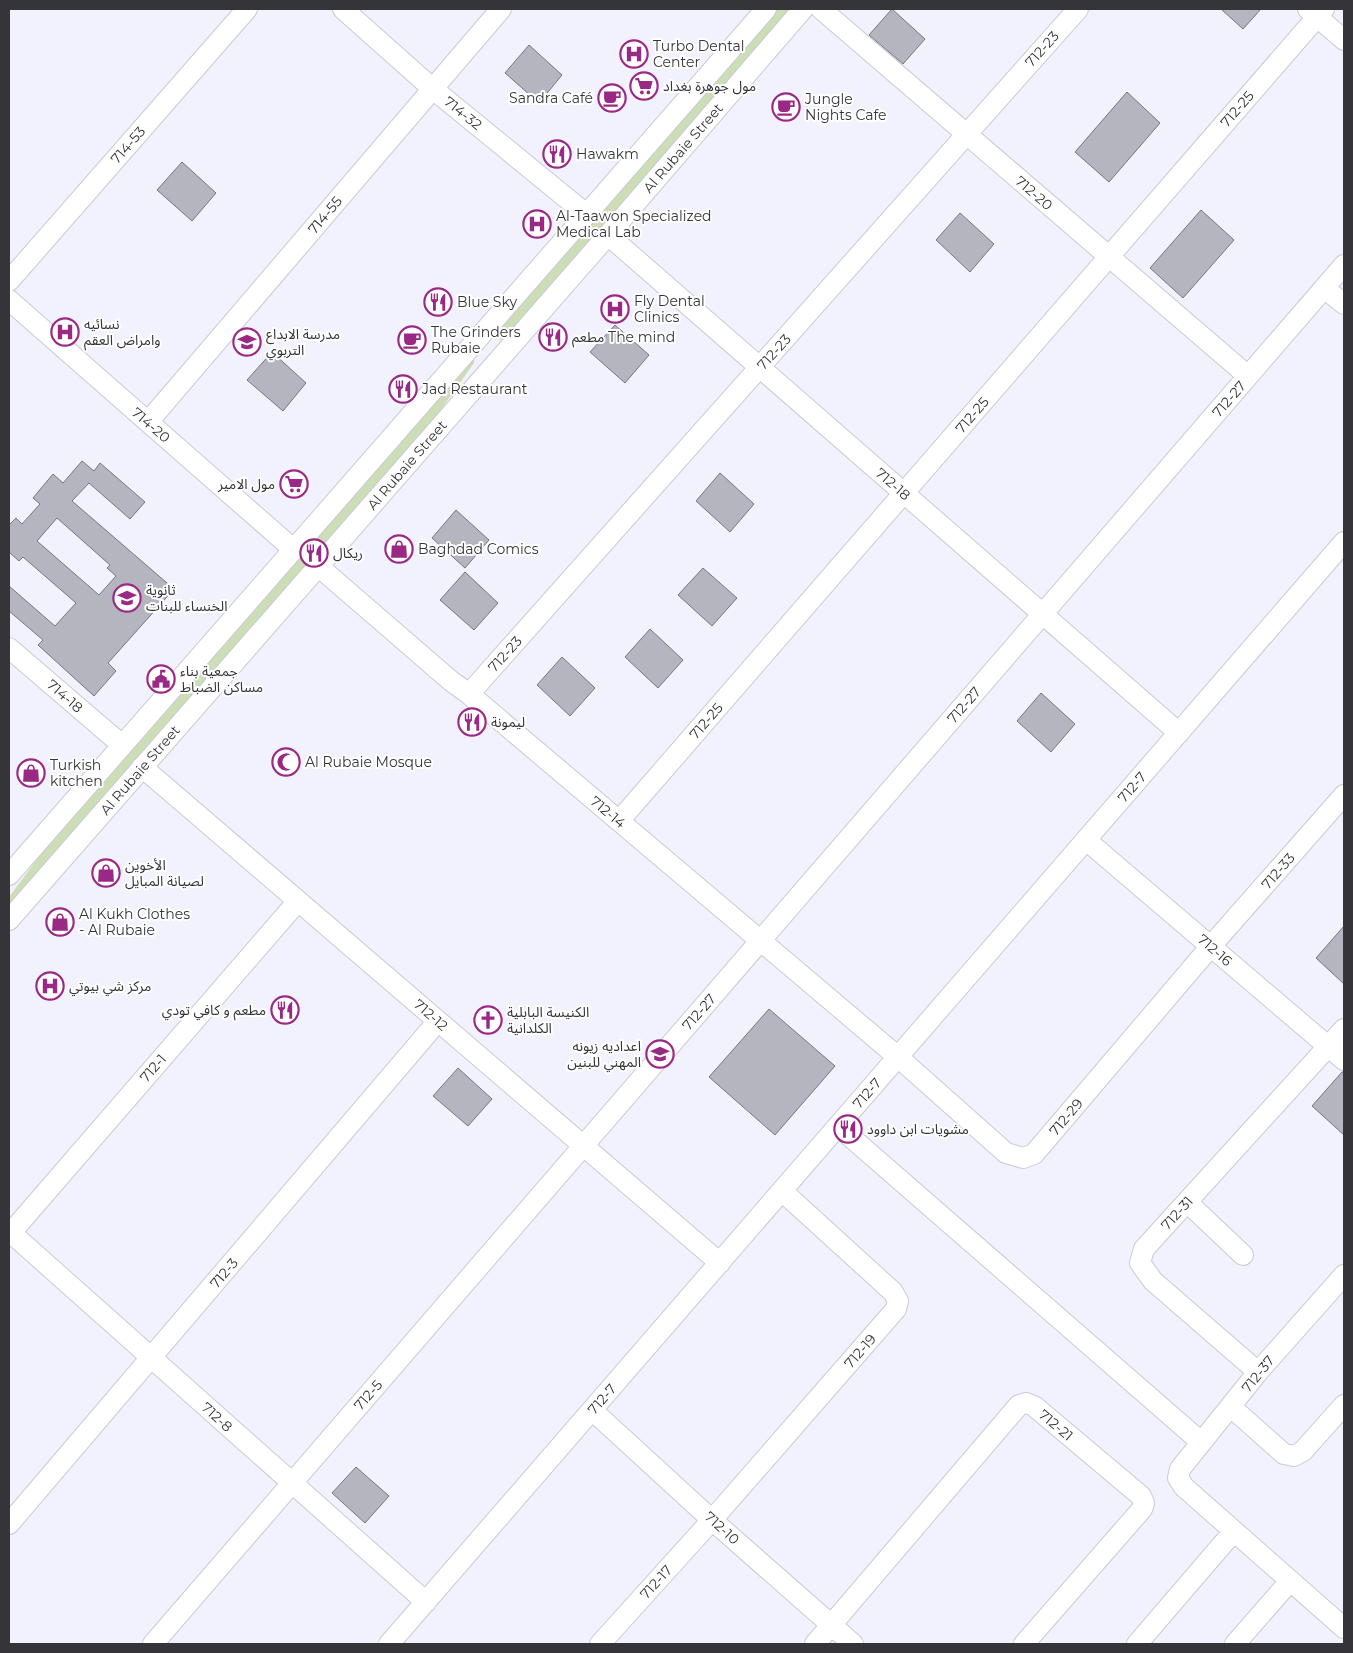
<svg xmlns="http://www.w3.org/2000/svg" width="1353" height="1653" font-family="Montserrat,'Noto Sans Arabic',sans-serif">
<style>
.green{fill:#ccdeb6}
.building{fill:#b5b5c0;stroke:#767580;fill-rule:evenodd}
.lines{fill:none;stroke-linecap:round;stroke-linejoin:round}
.minor-casing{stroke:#cacad5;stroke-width:22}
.minor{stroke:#fff;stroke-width:20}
.labels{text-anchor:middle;stroke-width:4;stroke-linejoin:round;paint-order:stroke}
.poi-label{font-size:14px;fill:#353539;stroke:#fff;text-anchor:start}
.street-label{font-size:14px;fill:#353539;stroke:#fff}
</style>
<rect width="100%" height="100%" fill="#f2f2fe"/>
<path class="green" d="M776,9H792L504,340L496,339L495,332Z
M470,359L474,360V363L435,418L9,908V897L35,862L52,835Z"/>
<path class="building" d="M892,9L925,39L903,64L869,35Z
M1221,9H1261L1243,29Z
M529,45L562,75L539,103L505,73Z
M1127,92L1160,123L1109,182L1075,152Z
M182,162L216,193L192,221L157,190Z
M1201,210L1234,240L1183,298L1150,268Z
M960,213L994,244L970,272L936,240Z
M615,325L649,355L625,383L590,352Z
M272,352L306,383L283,411L247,380Z
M82,461L94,471L100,463L145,502L130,519L89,483L72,501L174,589L108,663L116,671L94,696L38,645L43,640L9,611V586L55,626L76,603L23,557L19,561L9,552V525L16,518L22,524L40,504L33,498L53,474L63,483ZM57,518L110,565L107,568L116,576L99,595L37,541Z
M720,473L754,504L730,532L696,501Z
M456,510L489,540L465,568L432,538Z
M703,568L737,598L712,626L678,595Z
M465,572L498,603L474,630L440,600Z
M650,629L683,660L658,688L625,657Z
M562,657L595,688L570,716L537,685Z
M1041,693L1075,724L1051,752L1017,721Z
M1344,926V984L1316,958Z
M769,1009L835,1066L775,1135L709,1077Z
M458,1068L492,1099L468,1126L433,1096Z
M1342,1072H1344V1135L1312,1106Z
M356,1467L389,1496L365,1523L332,1493Z"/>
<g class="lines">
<g class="minor-casing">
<path id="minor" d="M343,9L433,89L586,214
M821,9L1248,376
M1308,9L1344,40
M608,235L1179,733
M9,281L247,9
M1324,288L1344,304
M9,300L293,549
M148,422L501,9
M318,566L451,681L469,694L898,1057L1006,1153L1023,1158L1034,1154L1211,946L1344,795
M9,648L122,745
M469,694L1078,9
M142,767L720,1263
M619,821L1324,9
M1086,840L1344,1060
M9,875L766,9
M9,920L608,235L803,9
M838,1126L1201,1442
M1187,1202L1243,1255
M9,1231L426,1602
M9,1235L298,901
M1344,1275L1258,1372L1180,1469L1178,1478L1184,1487L1344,1628
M1258,1372L1153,1281L1140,1263L1144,1249L1344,1029
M1231,1407L1284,1454L1294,1456L1303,1451L1344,1405
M592,1410L712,1520L853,1644
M9,1524L438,1021
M153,1644L1344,265
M389,1644L1344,542
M600,1644L712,1520L896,1309L898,1301L893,1292L782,1191
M815,1644L1019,1405L1026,1403L1034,1406L1141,1496L1144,1503L1142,1509L1024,1644
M1137,1644L1234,1531
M1235,1644L1290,1581"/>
</g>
<use href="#minor" class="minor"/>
</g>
<defs>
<g id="hospital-ring" transform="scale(1.4375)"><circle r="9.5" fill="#fff" stroke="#9a2885" stroke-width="1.5"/><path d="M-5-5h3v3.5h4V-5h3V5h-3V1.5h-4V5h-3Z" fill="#9a2885"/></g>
<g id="supermarket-ring" transform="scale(1.4375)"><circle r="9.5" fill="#fff" stroke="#9a2885" stroke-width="1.5"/><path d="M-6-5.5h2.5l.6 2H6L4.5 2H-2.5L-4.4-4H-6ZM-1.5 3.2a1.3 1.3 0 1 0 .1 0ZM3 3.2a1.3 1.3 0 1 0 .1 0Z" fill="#9a2885"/></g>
<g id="cafe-ring" transform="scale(1.4375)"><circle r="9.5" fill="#fff" stroke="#9a2885" stroke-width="1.5"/><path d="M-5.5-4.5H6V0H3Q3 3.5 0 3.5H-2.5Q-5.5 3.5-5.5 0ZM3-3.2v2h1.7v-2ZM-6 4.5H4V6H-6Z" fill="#9a2885"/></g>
<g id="restaurant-ring" transform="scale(1.4375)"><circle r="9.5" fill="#fff" stroke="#9a2885" stroke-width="1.5"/><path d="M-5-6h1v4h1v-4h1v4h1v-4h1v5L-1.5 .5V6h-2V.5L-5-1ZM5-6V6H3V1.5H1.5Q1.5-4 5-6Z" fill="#9a2885"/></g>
<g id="school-ring" transform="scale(1.4375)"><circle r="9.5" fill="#fff" stroke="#9a2885" stroke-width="1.5"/><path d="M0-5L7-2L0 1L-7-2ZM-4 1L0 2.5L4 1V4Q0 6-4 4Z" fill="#9a2885"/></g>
<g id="shop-ring" transform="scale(1.4375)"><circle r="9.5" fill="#fff" stroke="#9a2885" stroke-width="1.5"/><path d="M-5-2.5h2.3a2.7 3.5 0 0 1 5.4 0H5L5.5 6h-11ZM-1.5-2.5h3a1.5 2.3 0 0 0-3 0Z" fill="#9a2885"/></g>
<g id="civic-ring" transform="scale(1.4375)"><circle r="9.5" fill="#fff" stroke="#9a2885" stroke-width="1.5"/><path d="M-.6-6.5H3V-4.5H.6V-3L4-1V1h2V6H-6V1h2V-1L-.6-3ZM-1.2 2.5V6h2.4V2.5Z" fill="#9a2885"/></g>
<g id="mosque-ring" transform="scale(1.4375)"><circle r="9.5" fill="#fff" stroke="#9a2885" stroke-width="1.5"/><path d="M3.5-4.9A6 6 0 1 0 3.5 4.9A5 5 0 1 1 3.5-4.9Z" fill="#9a2885"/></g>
<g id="church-ring" transform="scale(1.4375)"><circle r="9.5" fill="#fff" stroke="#9a2885" stroke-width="1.5"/><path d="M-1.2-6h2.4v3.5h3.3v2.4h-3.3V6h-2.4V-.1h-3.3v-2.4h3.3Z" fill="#9a2885"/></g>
</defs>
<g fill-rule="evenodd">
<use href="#hospital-ring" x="634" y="54"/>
<use href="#supermarket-ring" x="644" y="86"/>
<use href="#cafe-ring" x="612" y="98"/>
<use href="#cafe-ring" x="786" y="107"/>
<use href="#restaurant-ring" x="557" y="154"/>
<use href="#hospital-ring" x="537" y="224"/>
<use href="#restaurant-ring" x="438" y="302"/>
<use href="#hospital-ring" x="615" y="309"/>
<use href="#hospital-ring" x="65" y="332"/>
<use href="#restaurant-ring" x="553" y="337"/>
<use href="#cafe-ring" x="412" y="340"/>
<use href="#school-ring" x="247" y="342"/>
<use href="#restaurant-ring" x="403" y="389"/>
<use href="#supermarket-ring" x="294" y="484"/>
<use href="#shop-ring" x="399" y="549"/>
<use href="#restaurant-ring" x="314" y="553"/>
<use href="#school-ring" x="127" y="598"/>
<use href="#civic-ring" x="161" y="679"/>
<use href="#restaurant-ring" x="472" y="722"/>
<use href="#mosque-ring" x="286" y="762"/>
<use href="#shop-ring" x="31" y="773"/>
<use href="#shop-ring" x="106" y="873"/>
<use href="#shop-ring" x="60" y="922"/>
<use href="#hospital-ring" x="50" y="986"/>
<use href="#restaurant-ring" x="285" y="1010"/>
<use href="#church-ring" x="488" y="1020"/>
<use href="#school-ring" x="660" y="1054"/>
<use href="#restaurant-ring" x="848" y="1129"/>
</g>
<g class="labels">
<g class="poi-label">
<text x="653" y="51">Turbo Dental<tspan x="653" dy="16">Center</tspan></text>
<text x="663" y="91">مول جوهرة بغداد</text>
<text x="593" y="103" text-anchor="end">Sandra Café</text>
<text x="805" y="104">Jungle<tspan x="805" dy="16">Nights Cafe</tspan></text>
<text x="576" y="159">Hawakm</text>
<text x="556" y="221">Al-Taawon Specialized<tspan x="556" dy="16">Medical Lab</tspan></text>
<text x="634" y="306">Fly Dental<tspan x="634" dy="16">Clinics</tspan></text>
<text x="457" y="307">Blue Sky</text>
<text x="84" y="329">نسائيه<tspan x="84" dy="16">وامراض العقم</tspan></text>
<text x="431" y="337">The Grinders<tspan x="431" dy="16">Rubaie</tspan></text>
<text x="266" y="339">مدرسة الابداع<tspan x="266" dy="16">التربوي</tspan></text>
<text x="572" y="342">مطعم The mind</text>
<text x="422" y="394">Jad Restaurant</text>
<text x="275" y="489" text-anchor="end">مول الامير</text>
<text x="418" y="554">Baghdad Comics</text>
<text x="333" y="558">ريكال</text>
<text x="146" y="595">ثانوية<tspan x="146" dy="16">الخنساء للبنات</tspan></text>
<text x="180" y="676">جمعية بناء<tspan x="180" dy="16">مساكن الضباط</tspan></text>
<text x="491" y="727">ليمونة</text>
<text x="305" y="767">Al Rubaie Mosque</text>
<text x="50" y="770">Turkish<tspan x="50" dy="16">kitchen</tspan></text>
<text x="125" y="870">الأخوين<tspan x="125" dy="16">لصيانة المبايل</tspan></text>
<text x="79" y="919">Al Kukh Clothes<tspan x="79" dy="16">- Al Rubaie</tspan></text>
<text x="69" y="991">مركز شي بيوتي</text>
<text x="266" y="1015" text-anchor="end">مطعم و كافي تودي</text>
<text x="507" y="1017">الكنيسة البابلية<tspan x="507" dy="16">الكلدانية</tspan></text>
<text x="641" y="1051" text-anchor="end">اعداديه زيونه<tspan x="641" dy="16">المهني للبنين</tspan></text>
<text x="867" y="1134">مشويات ابن داوود</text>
</g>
<g class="street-label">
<text transform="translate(1042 49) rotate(-48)" y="5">712-23</text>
<text transform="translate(1237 109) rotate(-49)" y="5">712-25</text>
<text transform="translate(463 113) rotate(39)" y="5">714-32</text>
<text transform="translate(128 145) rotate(-49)" y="5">714-53</text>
<text transform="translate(683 148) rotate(-49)" y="5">Al Rubaie Street</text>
<text transform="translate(1034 193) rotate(41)" y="5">712-20</text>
<text transform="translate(325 215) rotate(-50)" y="5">714-55</text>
<text transform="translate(774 352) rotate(-48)" y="5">712-23</text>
<text transform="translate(1229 399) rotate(-49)" y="5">712-27</text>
<text transform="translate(972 415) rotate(-49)" y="5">712-25</text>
<text transform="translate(151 425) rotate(41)" y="5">714-20</text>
<text transform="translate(407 465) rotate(-49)" y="5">Al Rubaie Street</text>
<text transform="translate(893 484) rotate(41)" y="5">712-18</text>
<text transform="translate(505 654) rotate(-48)" y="5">712-23</text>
<text transform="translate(65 696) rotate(41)" y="5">714-18</text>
<text transform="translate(964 705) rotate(-49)" y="5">712-27</text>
<text transform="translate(706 721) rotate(-49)" y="5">712-25</text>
<text transform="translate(140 770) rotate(-49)" y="5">Al Rubaie Street</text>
<text transform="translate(1132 787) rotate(-49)" y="5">712-7</text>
<text transform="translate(608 812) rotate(40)" y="5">712-14</text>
<text transform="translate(1278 871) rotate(-49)" y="5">712-33</text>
<text transform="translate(1215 950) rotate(41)" y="5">712-16</text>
<text transform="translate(699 1012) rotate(-49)" y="5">712-27</text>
<text transform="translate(431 1015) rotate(41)" y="5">712-12</text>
<text transform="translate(153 1068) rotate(-49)" y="5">712-1</text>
<text transform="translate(867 1093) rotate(-49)" y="5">712-7</text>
<text transform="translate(1066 1117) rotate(-50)" y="5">712-29</text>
<text transform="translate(1177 1213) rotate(-48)" y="5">712-31</text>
<text transform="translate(224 1273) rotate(-50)" y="5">712-3</text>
<text transform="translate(860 1351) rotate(-49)" y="5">712-19</text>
<text transform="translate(1258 1374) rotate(-51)" y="5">712-37</text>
<text transform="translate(368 1395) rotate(-49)" y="5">712-5</text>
<text transform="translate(602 1399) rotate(-49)" y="5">712-7</text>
<text transform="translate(217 1417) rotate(42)" y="5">712-8</text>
<text transform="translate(1056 1425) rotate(40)" y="5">712-21</text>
<text transform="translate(722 1528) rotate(42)" y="5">712-10</text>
<text transform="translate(656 1582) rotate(-48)" y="5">712-17</text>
</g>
</g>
<rect width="1353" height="1653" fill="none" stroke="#353539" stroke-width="20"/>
</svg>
